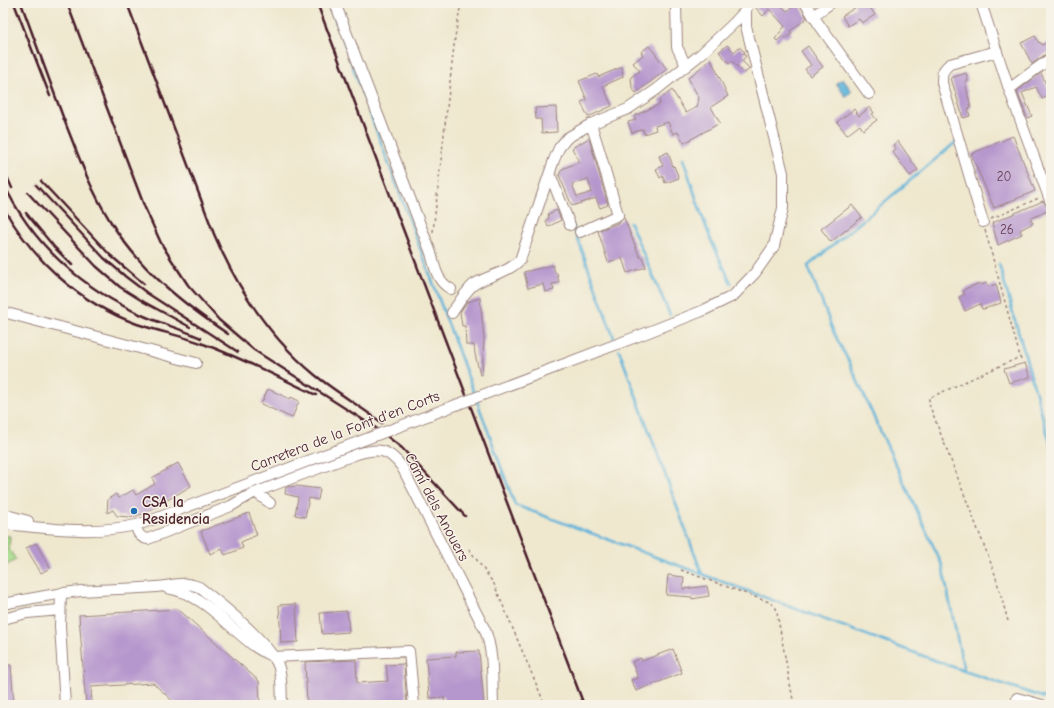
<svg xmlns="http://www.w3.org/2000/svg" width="1054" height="708" font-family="'Comic Neue',sans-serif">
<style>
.green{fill:#a6db8c;stroke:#787d5c}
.water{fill:#5db3d9;stroke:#546982}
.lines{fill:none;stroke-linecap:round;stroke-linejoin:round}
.stream{stroke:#5db3d9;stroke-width:2.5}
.building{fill:#b596cd;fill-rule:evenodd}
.minor-casing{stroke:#9c847d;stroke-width:12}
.path{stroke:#9c847d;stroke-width:1.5;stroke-dasharray:3 3;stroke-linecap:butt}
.minor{stroke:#fff;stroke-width:10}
.rail{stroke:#4a1f2b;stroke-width:2.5}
.minor-bridge-casing{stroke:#9c847d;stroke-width:12;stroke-linecap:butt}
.minor-bridge{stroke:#fff;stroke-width:10}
.poi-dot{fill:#1f6fb2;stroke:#f7f3e8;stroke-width:1.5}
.labels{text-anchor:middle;stroke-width:3;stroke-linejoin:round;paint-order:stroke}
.number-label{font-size:13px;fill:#653d54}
.street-label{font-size:15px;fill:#4a1f2b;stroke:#f7f3e8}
.poi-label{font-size:15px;font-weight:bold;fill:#4a1f2b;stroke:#f7f3e8;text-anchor:start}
</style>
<rect width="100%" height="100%" fill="#f7f3e8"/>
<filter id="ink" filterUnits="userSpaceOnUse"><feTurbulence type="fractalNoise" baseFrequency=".025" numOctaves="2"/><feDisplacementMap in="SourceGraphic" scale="8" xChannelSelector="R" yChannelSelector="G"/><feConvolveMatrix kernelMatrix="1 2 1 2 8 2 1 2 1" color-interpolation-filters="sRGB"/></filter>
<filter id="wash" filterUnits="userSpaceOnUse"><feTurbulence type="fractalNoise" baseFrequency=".012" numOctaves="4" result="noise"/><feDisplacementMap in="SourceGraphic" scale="16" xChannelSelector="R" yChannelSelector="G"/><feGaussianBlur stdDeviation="0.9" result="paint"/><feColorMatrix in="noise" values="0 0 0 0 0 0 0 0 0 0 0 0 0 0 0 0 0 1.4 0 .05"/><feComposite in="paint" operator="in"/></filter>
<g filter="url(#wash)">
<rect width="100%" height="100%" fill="#efe8cf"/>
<path class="green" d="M3,535L10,536L9,549L16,560L3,567Z"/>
<path class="water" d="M843,79L852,91L847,96H845L836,83Z"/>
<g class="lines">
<path class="stream" d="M329,3L475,396
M956,142L808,266L834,333L850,364L872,413L942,565L964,671
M683,158L700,210L711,240L731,283
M630,223L670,315
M573,226L614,338
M999,264L1051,446
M619,350L702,574
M477,401L515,505L964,671L1051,700"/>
</g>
<g id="blocks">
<path class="building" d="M759,3H778L787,11L799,3L807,18L790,31L792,34L785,38L783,36L777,41L775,39L785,26L769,9L763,16L756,8Z
M853,3H867L875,15L862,23L859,19L848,26L842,16L856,7Z
M1035,36L1039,43L1040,42L1042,45L1048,42L1051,46V52L1047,53L1032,64L1021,43Z
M727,45L734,52L739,47L745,52L743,54L746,56L742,61L750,69L744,73L732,61L729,63L719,52Z
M649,46L667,69L636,93L632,88L631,77L640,71L633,63L643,55L641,52Z
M808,46L823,67L810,76L805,69L811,65L801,51Z
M711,59L728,96L711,107L720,123L684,143L678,132L673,134L668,122L655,126L656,130L644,134L643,129L632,133L628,122L636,120L634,116L660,104L659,100L672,90L686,113L697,107L699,98L688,78Z
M622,67L623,77L603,86L612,106L588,117L581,102L587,100L579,81L597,74L598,77Z
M966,73L968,81L965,82L971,108L968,109L970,116L963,118L951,78Z
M1041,73L1051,95L1042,99L1036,87L1022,93L1032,116L1027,118L1017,91Z
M556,107L557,132L542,133L541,119H536L535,108Z
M870,107L874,113L872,114L877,120L863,130L860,125L847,135L837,122L854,109L859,116Z
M1013,136L1035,191L994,208L971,154Z
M589,138L608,205L600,208L596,198L572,206L559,175L562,169L579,162L572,148ZM588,179L592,192L577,197L572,184Z
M898,141L918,170L910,176L892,151L896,149L893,145Z
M668,152L673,167L674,166L679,178L665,183L663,176L660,178L656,169L663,166L659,156Z
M1043,201L1049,210L1030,219L1033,223L1020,230L1022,234L998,245L992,223Z
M852,205L862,217L831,242L821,229Z
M557,210L561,220L548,227L546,220L549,218L548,214Z
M624,218L638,253L640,257H642L646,267L627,273L622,258L608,262L598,231L618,223V222Z
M553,265L555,273H557L559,283L552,284L554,290L545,292L543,284L528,288L524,272Z
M980,283L981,285L986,283L989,287L996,284L1001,303L984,309H982L980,304L965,311L959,297L965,294L963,292L965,289Z
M480,298L484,338L482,375H480L475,354L474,345H466L465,326H462L460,312L467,302Z
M1025,363L1030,377L1009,383L1004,369Z
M268,389L290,399L291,397L299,401L292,418L261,404Z
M178,463L191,486L144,514L130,517L117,516L113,510L107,513L108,499L116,494L119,498L133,490L136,495L155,484L152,478Z
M296,486L320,489L318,500L309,498L305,517L295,515L298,497L285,494L286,487Z
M249,513L257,535L241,542L243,548L225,555L222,549L210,554L201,531Z
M36,543L50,568L41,573L26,548Z
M668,575L684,577L683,589L707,586L709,596L692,599V597L666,595Z
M296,604L298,642L281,643L279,605Z
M178,609L259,681L260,705H177L153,683L91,687L92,705H86L79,615Z
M347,611L349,632L322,634L320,613Z
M673,649L682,673L636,691L631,680L638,678L632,662L641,658L642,661Z
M479,651L484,705H445L444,697L429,698L426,658L456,656V652Z
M356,660L357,683L388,681L386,665L404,664L407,705H307L305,662Z
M3,665H11L14,705H3Z"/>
</g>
</g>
<g filter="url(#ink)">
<use href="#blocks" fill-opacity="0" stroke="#9c847d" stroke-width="1"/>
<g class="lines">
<g class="minor-casing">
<path id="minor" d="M335,3L431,253C435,268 437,282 451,289
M676,3L677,47L686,66
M805,3L820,26L869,94
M981,3L1009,89L1051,203
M813,16L831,3
M1009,89L1051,58
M550,174L570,225
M983,222L942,83C942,74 942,70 950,64L997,51
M580,232L618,215L598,146L591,124
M3,312L196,363
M452,313C458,304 465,292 473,285C488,275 508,273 520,260L554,160L559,148L567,138L591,124L628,109L656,90L701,54L734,23L746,10
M641,335L702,311L733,296L755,273L774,246L783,208V173L746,26V10L749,3
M255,492L270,503
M3,514L28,521
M3,524C47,528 92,535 136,525C147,522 158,518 168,514
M136,525C137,533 140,538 148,539L231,506L255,492L271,486L357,454C378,448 388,448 402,467L485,630C494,653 492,680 493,705
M167,588C205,594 227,627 257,648C262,651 268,654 273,657L409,651L414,705
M61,593L60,626L65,705
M3,604C29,599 56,593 82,591C107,589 132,589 156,587C174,586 181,580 199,587C221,604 267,640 278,665C283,677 281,693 282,705
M3,619L27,613L60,610
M1017,698L1042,705"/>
</g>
<path class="path" d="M991,219L1039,198
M985,230L1021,360
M433,232L455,37L461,3
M469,549L494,584L545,705
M681,570L769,602L776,608L794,705
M1008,621L994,571L929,404V398L1020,357"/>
<use href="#minor" class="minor"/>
<path class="rail" d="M14,3L50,96
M21,3C35,41 49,79 63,117C77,152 89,187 109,219C138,268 182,303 228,334
M67,3L145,208L161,243L171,259L188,285L219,320L254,350L379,430L402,448L465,516
M127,3L214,234C237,288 269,337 315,375C336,392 360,406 382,423
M317,3L584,705
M3,168L12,188
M41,181L110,255L144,284
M3,182C31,244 83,289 144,316C162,324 182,329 201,338
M36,185L104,258L126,277L147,293L238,352
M28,193L96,266L120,287L144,302L190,327
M3,207C33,260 79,303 137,324C160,332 184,336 206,345C244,359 280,378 316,395
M26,213L55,248L72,265"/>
<g class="minor-bridge-casing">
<path id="minor-bridge" d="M168,514L641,335"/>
</g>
<use href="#minor-bridge" class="minor-bridge"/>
</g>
</g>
<circle class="poi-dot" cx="134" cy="511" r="4"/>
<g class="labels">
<g class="number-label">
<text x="1004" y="181">20</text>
<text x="1007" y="234">26</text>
</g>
<g class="street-label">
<text transform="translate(345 431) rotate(-21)" y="5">Carretera de la Font d'en Corts</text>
<text transform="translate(437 507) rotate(62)" y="5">Camí dels Anouers</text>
</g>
<g class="poi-label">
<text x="142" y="507">CSA la<tspan x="142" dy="17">Residencia</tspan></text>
</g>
</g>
<rect width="1054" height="708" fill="none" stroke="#f7f3e8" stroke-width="16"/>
</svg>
